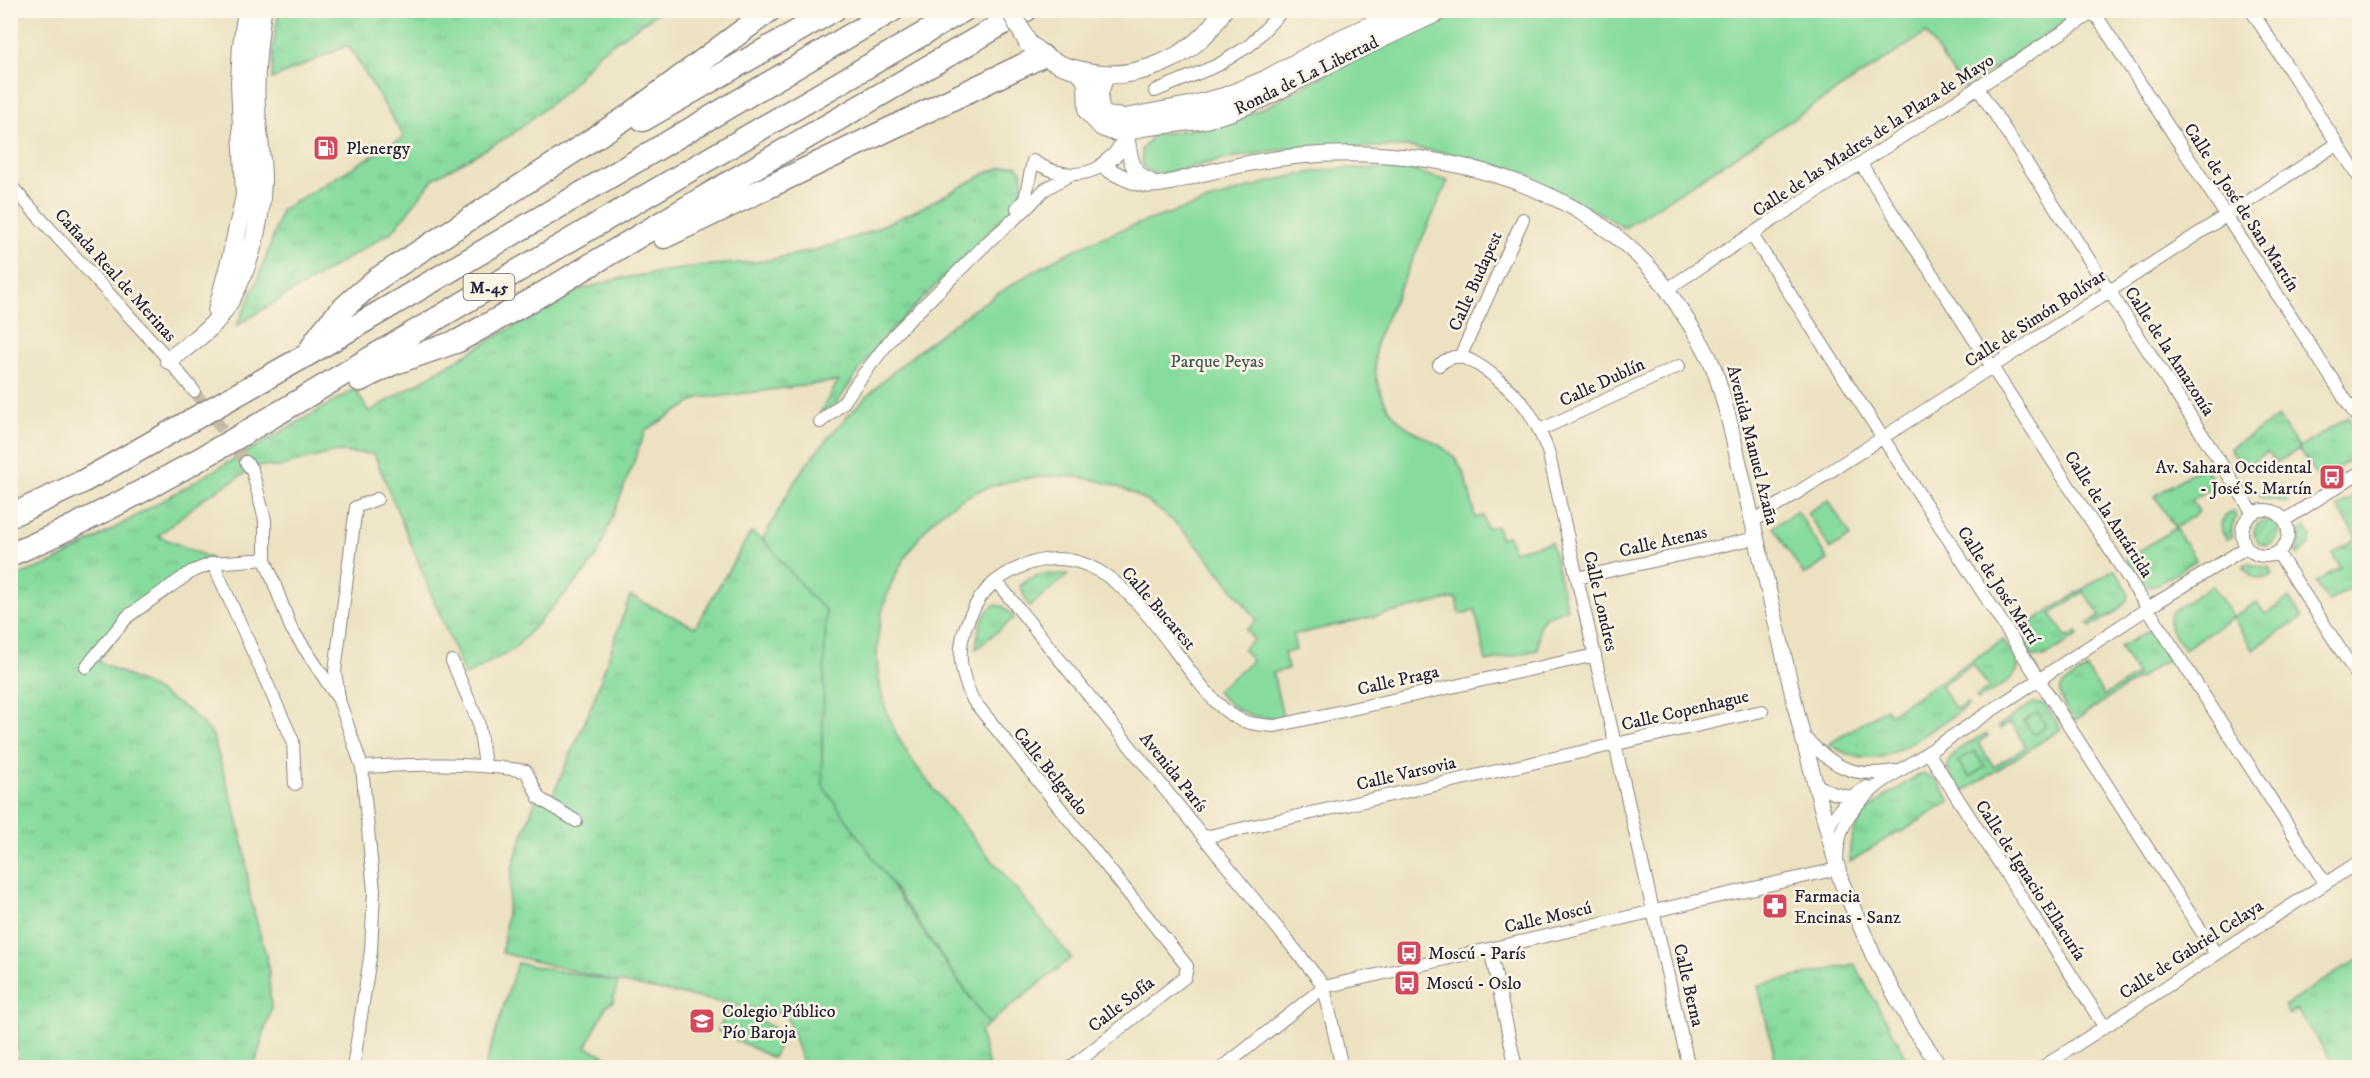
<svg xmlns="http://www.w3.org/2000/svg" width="2370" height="1078" font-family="'IM FELL DW Pica',serif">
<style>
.grass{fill:url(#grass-tufts);stroke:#547e6c;stroke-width:1.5}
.park{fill:#86db9d;stroke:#547e6c;stroke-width:1.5}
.garden{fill:url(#garden-furrows);stroke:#547e6c;stroke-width:1.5}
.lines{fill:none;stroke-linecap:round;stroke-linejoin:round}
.minor-tunnel{stroke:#c4bca6;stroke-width:12;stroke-dasharray:12 6;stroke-linecap:butt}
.minor-casing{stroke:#87827e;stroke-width:14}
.tertiary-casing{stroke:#87827e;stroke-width:17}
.secondary-casing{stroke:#87827e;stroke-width:20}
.motorway-casing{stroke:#87827e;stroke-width:25}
.minor{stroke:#fff;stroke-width:12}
.tertiary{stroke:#fff;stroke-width:15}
.secondary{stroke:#fff;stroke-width:18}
.motorway{stroke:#fff;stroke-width:22}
.secondary-bridge-casing{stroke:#87827e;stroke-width:20;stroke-linecap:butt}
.secondary-bridge{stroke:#fff;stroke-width:18}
.labels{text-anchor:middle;stroke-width:5;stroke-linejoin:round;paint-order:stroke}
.shield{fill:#fcf5e5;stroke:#63616e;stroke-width:1.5}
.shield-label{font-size:16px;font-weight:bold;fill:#22223b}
.street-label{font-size:18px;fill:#22223b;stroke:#fcf5e5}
.poi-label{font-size:18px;fill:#22223b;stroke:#fcf5e5;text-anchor:start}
.park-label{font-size:18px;fill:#405a58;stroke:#fcf5e5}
</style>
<defs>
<pattern id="grass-tufts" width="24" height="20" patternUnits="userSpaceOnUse" patternTransform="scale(1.5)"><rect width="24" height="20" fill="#86db9d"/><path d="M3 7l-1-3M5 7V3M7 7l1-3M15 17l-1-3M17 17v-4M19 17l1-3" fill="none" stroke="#73bc88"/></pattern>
<pattern id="garden-furrows" width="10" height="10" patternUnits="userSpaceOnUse" patternTransform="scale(1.5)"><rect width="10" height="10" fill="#86db9d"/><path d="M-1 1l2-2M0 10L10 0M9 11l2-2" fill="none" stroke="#73bc88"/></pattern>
</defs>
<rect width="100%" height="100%" fill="#fcf5e5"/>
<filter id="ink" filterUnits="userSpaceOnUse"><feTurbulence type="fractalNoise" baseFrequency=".0167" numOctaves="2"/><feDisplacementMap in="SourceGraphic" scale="12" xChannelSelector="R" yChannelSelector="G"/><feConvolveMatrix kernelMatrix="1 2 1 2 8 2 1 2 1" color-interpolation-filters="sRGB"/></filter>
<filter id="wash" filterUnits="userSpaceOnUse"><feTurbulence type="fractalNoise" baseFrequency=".008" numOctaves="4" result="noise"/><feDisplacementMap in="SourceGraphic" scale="24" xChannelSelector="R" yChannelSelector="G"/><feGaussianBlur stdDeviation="1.35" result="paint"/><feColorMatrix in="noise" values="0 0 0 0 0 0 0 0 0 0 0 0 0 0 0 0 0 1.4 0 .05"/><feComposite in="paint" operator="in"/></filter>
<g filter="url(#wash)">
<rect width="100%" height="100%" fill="#ece2c1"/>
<path class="grass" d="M279,10H660V11L599,53L568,89L513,134L434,178L393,231L236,326C257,286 269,253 281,210L404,137L348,45L272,79L273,46Z
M1012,165H1017C1028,177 1021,191 1016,204L878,344L837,403L819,415L838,381L716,397H701L646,430L599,552L586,571L514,649L465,676L374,454L335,452L278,467L258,466L205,497L158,536L210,558L189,579L125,626L98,661L152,688L191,712L212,734L236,814L245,853L250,897L268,963L271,1009L254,1067L18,1068L17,1024H11V578L52,563L115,528L355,389L369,412L570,293L617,279L700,266L765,261L815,250L864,234L919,209L992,170Z
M2278,417L2299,448L2348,417L2359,435V454L2319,480L2299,449L2275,464L2267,452L2243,468L2230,448Z
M2203,465L2216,485L2192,500L2199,512L2175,528L2196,560C2185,566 2152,594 2142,584C2136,578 2131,567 2126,560L2175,528L2155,496Z
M2359,492V537L2357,539L2359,543V582L2328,602L2316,582L2340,567L2332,554L2357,538L2337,507Z
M751,532C781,550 799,586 826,610L822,759L894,890L989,1024L980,1032L989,1067H804L786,1015L618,982L502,953L513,864L536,798L551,799L590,710L630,596L695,627Z
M2114,569C2118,576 2127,585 2128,594C2130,607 2100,621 2090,627L2088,624L2101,616L2084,592L2051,614L2067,638L2077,632L2079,635L2044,657L2032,656L2016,632Z
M1043,574L1068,575L1029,607L1020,585L1026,583L1025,580Z
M2212,585L2233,617L2257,602L2265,614L2289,598L2302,618L2253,649L2233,618L2184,649C2177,638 2163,625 2172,612Z
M994,605L1002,606L1014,618L976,649C977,634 981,614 994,605Z
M2148,631L2156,634L2171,657L2074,721C2052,687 2055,689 2087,669L2104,696L2137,675L2120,647Z
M2003,640C2008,647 2017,657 2018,666C2019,679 1988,693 1978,700L1976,697L1989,688L1973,664L1940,686L1956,709L1967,703L1968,706C1952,716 1936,727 1920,737C1887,759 1866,768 1829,744L1886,708L1890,714Z
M2033,703L2045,705L2061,729L1963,792C1958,785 1949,775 1948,767C1946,752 1975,740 1986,734L1988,736L1978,743L1994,767L2026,747L2011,722L2000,729L1998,726Z
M1924,774L1937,780L1950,801L1900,833L1898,831L1850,862C1845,816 1885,797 1917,776Z
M2359,958V1067H2336L2297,1010L2289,1015L2284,1006Z
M1854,964L1908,1059L1910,1061L1920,1062L1924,1067H1777L1758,985Z"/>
<path class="park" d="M1466,11H2083L1963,88L1926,33L1624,228L1604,215L1519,175L1453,154L1407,147H1298L1235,157L1161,174L1148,172L1142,164V149L1153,135L1201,128L1243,116L1266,107L1331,71L1416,30Z
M1346,168L1411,170L1448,181L1377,339C1370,376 1381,413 1415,432C1429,440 1445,446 1456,460C1468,476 1471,499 1475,518L1483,516L1486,528L1497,526L1500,538L1509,536L1513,551L1551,542L1567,609L1545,617L1539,626L1538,650L1486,662L1475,610L1460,614L1456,598L1293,635L1296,650L1284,653L1288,669L1273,673L1283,717C1254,721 1235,712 1216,691L1252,661L1243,649L1254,640L1246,630L1257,620C1219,573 1183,516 1126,490C1069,465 988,475 940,514C929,523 921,535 913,546C879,593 868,650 885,706C898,750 931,785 959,820C997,866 1035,911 1071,958L989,1024L823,786L822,759L826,610L811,597L763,539C777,515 789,487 806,465C870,381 954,317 1045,265C1091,238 1145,221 1196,205C1247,188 1293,172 1346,168Z
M1828,500L1851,536L1831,549L1807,513Z
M1797,511L1828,560L1804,575L1773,527Z
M2037,712L2046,726L2033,734L2024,721Z
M1974,751L1985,767L1969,777L1958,762Z
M517,963L618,982L613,1002L607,1005L586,1047L629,1067H485Z
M730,1006L785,1033L773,1058L718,1031Z"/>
<path class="garden" d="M2277,488L2288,501L2285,503L2274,499H2263L2259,494L2268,489Z
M2233,511L2236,516L2232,526L2231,537L2227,540L2222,532L2221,523L2224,517Z
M2254 533a12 12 0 1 1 24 0a12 12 0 1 1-24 0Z
M2305,526L2311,536L2310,545L2298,555L2296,551L2300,540V530Z
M2247,563L2256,566L2269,567L2273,574C2259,583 2252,579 2243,566Z"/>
</g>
<g filter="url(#ink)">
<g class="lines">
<path class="minor-tunnel" d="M194,391L246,462"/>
<g class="minor-casing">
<path id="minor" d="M2251,10L2360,179
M2094,12L2360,422
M1978,88L2253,513
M1155,91L1218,65L1250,45L1283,10
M1861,164L2325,883
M10,185L162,352L194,391
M1017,208L1025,199L1033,161C1055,175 1079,179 1102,166
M1752,235L2216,954
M1667,289L2097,10
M1460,357L1523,219
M1439,365C1445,360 1452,356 1460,357C1481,361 1515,393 1527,409C1536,422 1542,436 1548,451L1689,1068
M820,422L843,403L862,376L895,334L989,241L1027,208L1044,190L1071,174
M1540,430L1679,366
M246,462L252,470L265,520V559L291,628L339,700L362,767L374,891L371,951L353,1068
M2242 533a23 23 0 1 1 46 0a23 23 0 1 1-46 0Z
M2285,520L2360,472
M1752,522L2337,144
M2278,553L2360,680
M265,559L213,563L293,741L295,784
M1577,578L1756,538
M996,581L1317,977L1324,987L1342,1068
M452,661L478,721L485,764
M86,667L128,616L191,572L213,563
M339,698L335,671L356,507L377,499
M1803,736C1832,765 1851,779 1894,771
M1928,752L2104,1026
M362,767C420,764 468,762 526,771L539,798L576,821
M1815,784L1833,793L1856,798
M1827,832C1834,812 1848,798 1867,787
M1205,837L1762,711
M1490,949L1516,1068
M1070,1068L1185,977L1187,966L973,700C961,675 956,653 966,626C977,596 992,578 1023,566C1103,533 1152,623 1194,676C1206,691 1216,705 1232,715C1244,724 1261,725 1275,726L1595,655
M1222,1068L1324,987L1837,869C1835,826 1852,805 1884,781L2148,608L2247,547
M2041,1068L2360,861"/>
</g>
<g class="tertiary-casing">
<path id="tertiary" d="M1130,131L1116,154L1102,166C1116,174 1132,183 1148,185C1166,186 1184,178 1201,174C1233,166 1266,159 1299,156C1425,145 1572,176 1657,276C1667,288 1676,303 1685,317C1695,332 1705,347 1712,364C1719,380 1723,399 1728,416L1801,730L1841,881L1874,957L1913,1027L1941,1068
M1127,138C1130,156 1131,175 1150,181"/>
</g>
<g class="secondary-casing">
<path id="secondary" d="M1033,47C1046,60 1061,66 1078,70C1132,85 1195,59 1223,10
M1080,71L1087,83L1088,112L1102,127L1113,131H1130L1142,127L1206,119L1232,111L1263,98L1342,57L1442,10
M1105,76C1099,90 1095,103 1104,116L1125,118L1189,106L1224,97L1265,80L1332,43L1404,10
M217,311L232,254L245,196L240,82L242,45L247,10
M169,360C184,348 203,336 215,322C246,285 261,228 262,180C262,156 257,131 256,107C254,74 258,42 262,10"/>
</g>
<g class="motorway-casing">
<path id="motorway" d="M643,120L834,10
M664,237L1042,56
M311,349C326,321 353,299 377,279L627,117L770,10
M360,380L392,364L458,341L530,301L718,189L1026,10
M10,516L82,482L307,355L893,10
M10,555C153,494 283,409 416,331C598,223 781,117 964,10"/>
</g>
<use href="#minor" class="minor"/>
<use href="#tertiary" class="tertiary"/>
<use href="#secondary" class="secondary"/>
<use href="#motorway" class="motorway"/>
<g class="secondary-bridge-casing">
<path id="secondary-bridge" d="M1010,10L1028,43"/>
</g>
<use href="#secondary-bridge" class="secondary-bridge"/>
</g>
</g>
<defs>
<g id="fuel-square" transform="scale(1.35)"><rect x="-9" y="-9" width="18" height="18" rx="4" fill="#d1495b" stroke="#fcf5e5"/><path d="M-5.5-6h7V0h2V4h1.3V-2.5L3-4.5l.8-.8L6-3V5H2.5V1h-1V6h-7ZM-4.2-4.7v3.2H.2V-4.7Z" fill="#fff"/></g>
<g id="bus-square" transform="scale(1.35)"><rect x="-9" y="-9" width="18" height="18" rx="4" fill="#d1495b" stroke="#fcf5e5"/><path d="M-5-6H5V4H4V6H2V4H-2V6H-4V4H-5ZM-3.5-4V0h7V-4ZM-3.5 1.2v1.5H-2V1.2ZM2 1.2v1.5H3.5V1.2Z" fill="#fff"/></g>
<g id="pharmacy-square" transform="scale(1.35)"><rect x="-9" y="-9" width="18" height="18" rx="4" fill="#d1495b" stroke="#fcf5e5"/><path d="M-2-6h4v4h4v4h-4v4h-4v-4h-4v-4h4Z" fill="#fff"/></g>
<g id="school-square" transform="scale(1.35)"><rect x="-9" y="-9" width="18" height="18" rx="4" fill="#d1495b" stroke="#fcf5e5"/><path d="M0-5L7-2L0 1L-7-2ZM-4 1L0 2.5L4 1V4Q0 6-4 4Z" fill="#fff"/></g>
</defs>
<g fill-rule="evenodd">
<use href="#fuel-square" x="326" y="148"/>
<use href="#bus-square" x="2332" y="477"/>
<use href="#pharmacy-square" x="1775" y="906"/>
<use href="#bus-square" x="1409" y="953"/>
<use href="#bus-square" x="1407" y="983"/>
<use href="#school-square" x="702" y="1021"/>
</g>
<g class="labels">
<rect class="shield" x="463.5" y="274" width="51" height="26" rx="4.5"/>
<g class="shield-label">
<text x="489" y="293">M-45</text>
</g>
<g class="street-label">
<text transform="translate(1306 75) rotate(-26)" y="6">Ronda de La Libertad</text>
<text transform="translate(1873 135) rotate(-33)" y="6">Calle de las Madres de la Plaza de Mayo</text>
<text transform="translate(2242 207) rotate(57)" y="6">Calle de José de San Martín</text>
<text transform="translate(116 275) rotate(48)" y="6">Cañada Real de Merinas</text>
<text transform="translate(1475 281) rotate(-66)" y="6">Calle Budapest</text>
<text transform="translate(2035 318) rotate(-33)" y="6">Calle de Simón Bolívar</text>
<text transform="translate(2170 351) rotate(57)" y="6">Calle de la Amazonía</text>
<text transform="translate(1602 382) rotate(-25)" y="6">Calle Dublín</text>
<text transform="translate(1753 445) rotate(76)" y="6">Avenida Manuel Azaña</text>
<text transform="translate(2109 514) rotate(57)" y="6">Calle de la Antártida</text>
<text transform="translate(1663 541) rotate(-13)" y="6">Calle Atenas</text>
<text transform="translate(1999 585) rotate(57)" y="6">Calle de José Martí</text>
<text transform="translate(1601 601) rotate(77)" y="6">Calle Londres</text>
<text transform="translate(1159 608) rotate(49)" y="6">Calle Bucarest</text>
<text transform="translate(1398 680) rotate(-13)" y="6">Calle Praga</text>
<text transform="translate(1685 710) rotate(-13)" y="6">Calle Copenhague</text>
<text transform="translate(1051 771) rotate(51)" y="6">Calle Belgrado</text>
<text transform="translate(1174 772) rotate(51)" y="6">Avenida París</text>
<text transform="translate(1406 773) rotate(-13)" y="6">Calle Varsovia</text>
<text transform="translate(2031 880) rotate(57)" y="6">Calle de Ignacio Ellacuría</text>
<text transform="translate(1548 917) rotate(-13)" y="6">Calle Moscú</text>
<text transform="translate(2191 949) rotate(-33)" y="6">Calle de Gabriel Celaya</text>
<text transform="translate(1689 985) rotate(77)" y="6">Calle Berna</text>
<text transform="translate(1121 1004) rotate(-38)" y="6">Calle Sofía</text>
</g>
<g class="poi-label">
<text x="346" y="154">Plenergy</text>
<text x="2312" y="473" text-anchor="end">Av. Sahara Occidental<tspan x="2312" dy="21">- José S. Martín</tspan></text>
<text x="1794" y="902">Farmacia<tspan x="1794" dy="21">Encinas - Sanz</tspan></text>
<text x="1428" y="959">Moscú - París</text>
<text x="1426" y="989">Moscú - Oslo</text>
<text x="722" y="1017">Colegio Público<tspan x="722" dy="21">Pío Baroja</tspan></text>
</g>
<g class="park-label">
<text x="1217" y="367">Parque Peyas</text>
</g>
</g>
<rect width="2370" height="1078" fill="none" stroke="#fcf5e5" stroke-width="36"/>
</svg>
